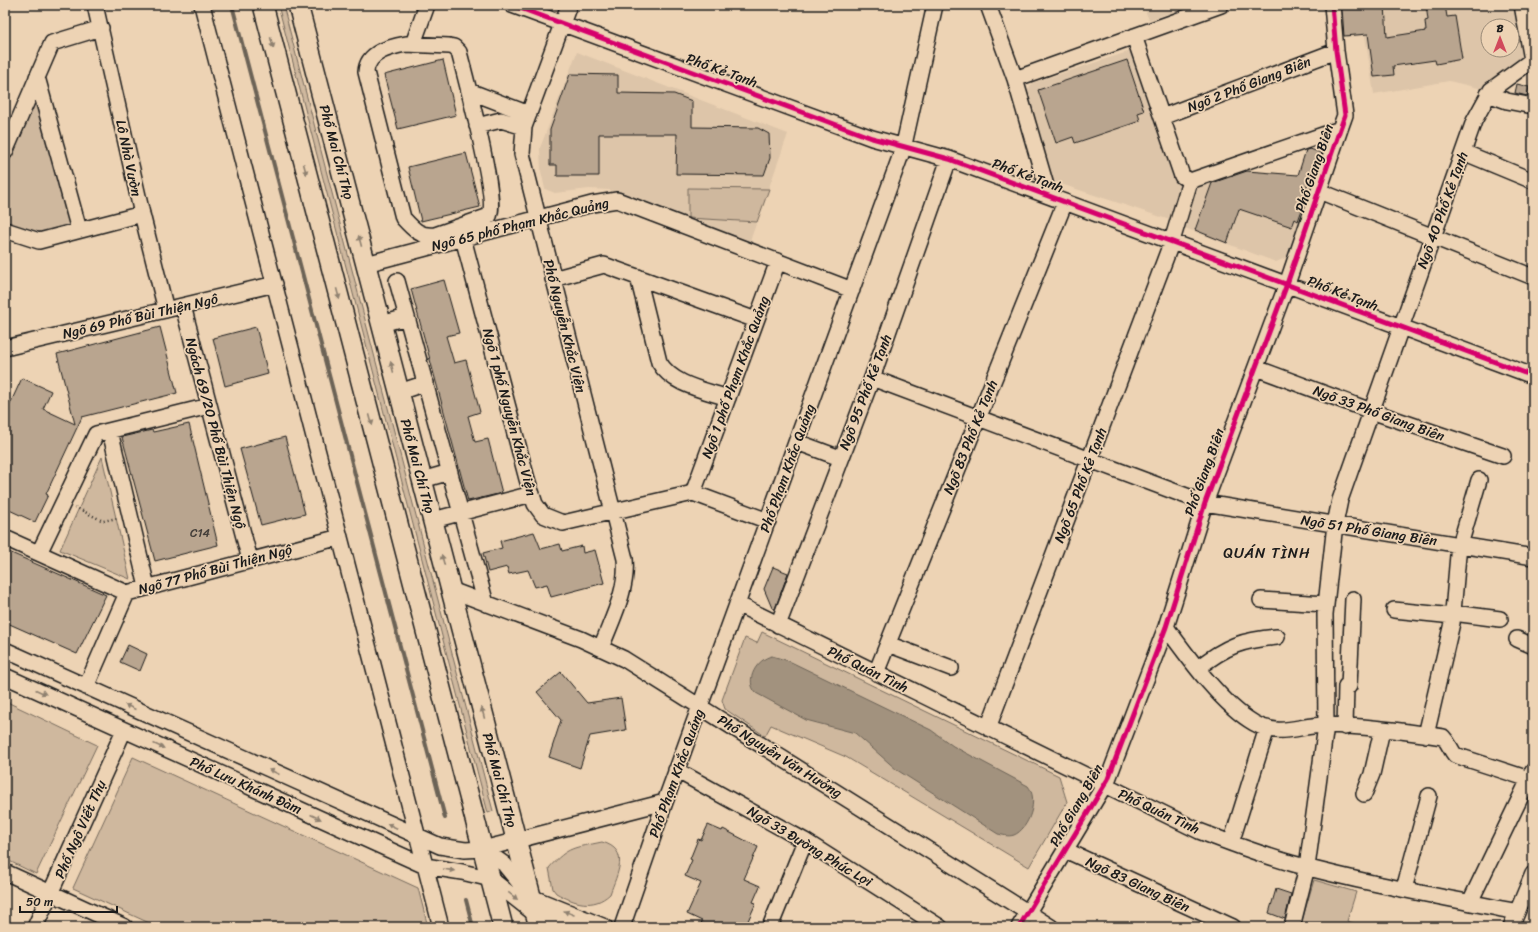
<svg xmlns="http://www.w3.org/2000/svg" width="1538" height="932" font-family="Sriracha,sans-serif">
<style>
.built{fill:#ddc5a9;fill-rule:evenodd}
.green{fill:#cfb89e;stroke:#766a5d}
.water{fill:#a2927e;stroke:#6c6357}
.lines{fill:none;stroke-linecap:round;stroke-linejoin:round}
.stream{stroke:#6c6357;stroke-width:4}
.building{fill:#b9a58f;stroke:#1c1c1c}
.minor-casing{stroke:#1c1c1c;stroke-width:18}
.major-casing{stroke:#1c1c1c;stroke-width:22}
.path{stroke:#1c1c1c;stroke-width:2.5;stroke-dasharray:1 3;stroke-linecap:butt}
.minor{stroke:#edd3b4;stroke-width:15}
.major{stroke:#edd3b4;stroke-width:19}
.cycleway-casing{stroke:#edd3b4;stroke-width:8}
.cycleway{stroke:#d6006c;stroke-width:5}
.oneway{fill:#8f8170}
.labels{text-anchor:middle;stroke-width:3.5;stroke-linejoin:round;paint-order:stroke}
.number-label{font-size:12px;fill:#433e39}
.street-label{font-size:14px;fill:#1c1c1c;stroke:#edd3b4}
.neighbourhood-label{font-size:15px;letter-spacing:1px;fill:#1c1c1c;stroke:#edd3b4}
</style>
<rect width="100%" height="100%" fill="#edd3b4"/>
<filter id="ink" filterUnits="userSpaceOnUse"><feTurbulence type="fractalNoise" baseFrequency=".025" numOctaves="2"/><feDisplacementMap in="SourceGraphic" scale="8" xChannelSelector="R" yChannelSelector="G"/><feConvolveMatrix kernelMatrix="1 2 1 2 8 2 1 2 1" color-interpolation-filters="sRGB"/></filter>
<g filter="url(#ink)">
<path class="built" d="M1143,5H1193L1149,20Z
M1336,5H1513L1525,48L1523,57L1483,89L1449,81L1374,94L1365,36L1338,37ZM1488,26H1512V50H1488Z
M1137,49L1183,175L1170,220L1052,181L1025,95L1032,83Z
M577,52L788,134L750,241L610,190L589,189L555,193L545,189L541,171L540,148Z
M1233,169L1318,177L1290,256L1276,262L1185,228L1200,180Z"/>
<path class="green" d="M278,5H283L493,811L488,813Z
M35,99L73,225L38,233L5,224V172Z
M688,188L769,189L757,222L688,218Z
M102,457L130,579L60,550Z
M762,632L1059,776L1067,802L1029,867L846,757L771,725L765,736L725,709L722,700L745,638L757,643Z
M5,701L97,745L36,874L5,859Z
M133,757L418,888L428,927H158L73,888Z
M602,842C631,850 617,874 610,894C593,910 574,903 556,893L553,889L549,868C568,846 574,848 602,842Z
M1314,880L1356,892L1347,921L1364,927H1300Z"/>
<path class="water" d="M772,656L789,661L931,730L953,746L1028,786C1039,799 1029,829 1014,835C1008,837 1003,835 998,834L897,770L855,733L806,720L756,693C744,680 757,659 772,656Z"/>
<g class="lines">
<path class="stream" d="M232,5L445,818
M466,900L473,927"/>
</g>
<path class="building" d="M1385,5L1387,37L1426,31L1425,21L1428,20L1426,5H1445L1447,17L1455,16L1462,59L1436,64L1435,60L1393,66L1394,75L1374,77L1368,34L1344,36L1342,8Z
M443,60L456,115L398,129L384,75Z
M1127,60L1144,111L1138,113L1140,121L1075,143L1073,137L1056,143L1038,90Z
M570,74L618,75V93L674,94L692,101V127L758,128L769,134L770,158L764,175L676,174L677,134H599V176H557V165H550V130Z
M1517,84L1529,87L1527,96L1515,93Z
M1310,149L1322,153L1312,183H1308L1301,203L1304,204L1298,221L1295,219L1292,227L1239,209L1227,243L1195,230L1212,183L1247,171L1298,175L1306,150Z
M466,153L480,207L421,221L408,167Z
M444,280L459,333L446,336L454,363L466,360L480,412L468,416L475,442L488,439L502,493L468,501L411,289Z
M160,327L177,393L82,417L46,494L48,495L35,522L5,508V415L22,378L51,391L43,409L75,424L57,354Z
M256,327L268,374L225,386L213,338Z
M189,424L218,545L155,561L122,437L152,430L153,432Z
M285,437L305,514L261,525L240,449Z
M534,532L541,549L560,544L562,551L582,546L583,553L595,550L604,583L551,597L547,584L535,587L528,570L509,574L507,567L488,572L483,553L502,548L500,541Z
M9,552L106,595L77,654L5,622V560Z
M773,567L788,573L775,609L772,608L764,589Z
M128,645L147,654L140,671L120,662Z
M561,672L587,703L621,698L626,730L590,736L580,768L549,757L561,720L537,692Z
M708,825L722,831L723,829L758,847L744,879L760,886L753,902L756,903L747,923L744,922L742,927H708L701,924L702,921L687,914L701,883L685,876L692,860L690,859L698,839L701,840Z
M1276,889L1291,894L1285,919L1269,913Z"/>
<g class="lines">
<g class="minor-casing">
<path id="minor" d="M95,5L142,214L166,310
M202,5L441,927
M512,5L872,138L949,159L1533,376
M569,5L524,127L522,154L625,559C628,590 612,619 601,648
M988,5L1015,79L1049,196
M1134,36L1182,176L1190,181
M406,44L449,46L454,47L459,52C465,76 499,201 489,216L435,235C420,237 413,229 403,218L366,72C367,52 390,47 406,44Z
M413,44L427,5
M37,77L79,230
M1015,79L1221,5
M469,91L529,114
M1488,94L1507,101L1533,106
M1162,117L1336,51
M477,126L501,120L524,127
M5,152L52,43L101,28
M1463,152L1533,181
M1190,181L1340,129
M1319,191L1533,277
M5,230L39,241L142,214
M463,238L527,479L535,504L543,515L563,523L693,493
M366,264L592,204L617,200L852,290
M638,277L659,362C672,385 704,390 728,398
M553,279L604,265L756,320
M397,281L486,604
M183,306L250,560
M381,324L407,317
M5,348L275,284
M1256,368L1371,411L1503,456
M872,378L1205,503L1533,557
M399,392L426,383
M110,431L147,587
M797,442L840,458
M422,480L450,472
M433,520L532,494
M768,521L693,493L778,261
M5,538L127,593L340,537
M1460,545L1479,480
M39,553L96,434L209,406
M451,590L581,639L624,659L1051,927
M1261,600L1326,604
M737,604L1199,831C1230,843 1262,855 1294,864C1367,884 1443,897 1517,912
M1394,610L1453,616
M1453,613L1500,619
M778,625L872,378L949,159
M1166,627C1188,657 1222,705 1254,723C1280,738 1299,725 1325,725C1364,726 1405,731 1443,737C1449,743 1450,749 1455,755L1529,779
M1517,639L1533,646
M888,644L951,668
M5,650L440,846L465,850L483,849L665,802
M1198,668C1226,646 1242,640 1277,637
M876,673L1065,202
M5,676L425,866L462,872L491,879L535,914L571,927
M86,687L127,593
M1345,727L1346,686H1349L1353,599
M988,728L1172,241L1190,181
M1426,735L1452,623L1459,544
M676,770L805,841L940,927
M1364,794L1372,774L1382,730
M1231,843L1267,728
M483,849L504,864L531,897L605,927
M1065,850L1233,927
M5,872L125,927
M1404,889L1429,796
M1470,902L1533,771
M35,927L124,730
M622,927L665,802L903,149L935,5
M770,927L805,841
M1019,927L1108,779L1166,627L1205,503L1287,284L1340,129L1345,115L1336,51L1332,5
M1292,927L1307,867L1326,725L1325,614L1335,524L1340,500L1474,121L1491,90L1532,60L1522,5
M1511,927L1533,874"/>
</g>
<g class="major-casing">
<path id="major" d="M263,5L503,927
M298,5L539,927"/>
</g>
<path class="path" d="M75,507L103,521L118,518"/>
<use href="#minor" class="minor"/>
<use href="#major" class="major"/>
<g class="cycleway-casing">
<path id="cycleway" d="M512,5L872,138L949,159L1533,376
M1019,927L1108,779L1166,627L1205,503L1287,284L1340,129L1345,115L1336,51L1332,5"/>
</g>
<use href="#cycleway" class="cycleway"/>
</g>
<defs><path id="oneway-solid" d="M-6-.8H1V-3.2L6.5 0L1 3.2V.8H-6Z"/></defs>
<g class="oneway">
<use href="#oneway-solid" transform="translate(272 43) rotate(75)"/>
<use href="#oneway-solid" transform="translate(305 169) rotate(75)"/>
<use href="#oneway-solid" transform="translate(360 241) rotate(-105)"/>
<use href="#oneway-solid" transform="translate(338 294) rotate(75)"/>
<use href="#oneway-solid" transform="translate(392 367) rotate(-105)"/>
<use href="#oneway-solid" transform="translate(371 420) rotate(75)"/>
<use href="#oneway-solid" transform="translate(443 560) rotate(-105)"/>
<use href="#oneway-solid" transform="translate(41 692) rotate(24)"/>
<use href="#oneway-solid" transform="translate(130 707) rotate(-156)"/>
<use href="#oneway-solid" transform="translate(483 713) rotate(-105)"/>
<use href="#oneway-solid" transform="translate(159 746) rotate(24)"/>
<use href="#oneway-solid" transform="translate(274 772) rotate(-156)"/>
<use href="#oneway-solid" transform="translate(316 817) rotate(24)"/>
<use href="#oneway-solid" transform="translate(392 826) rotate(-156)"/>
<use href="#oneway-solid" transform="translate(449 870) rotate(9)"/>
<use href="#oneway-solid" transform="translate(513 896) rotate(38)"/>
<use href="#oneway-solid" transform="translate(569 913) rotate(-158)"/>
</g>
</g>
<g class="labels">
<g class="number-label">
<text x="200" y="537">C14</text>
</g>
<g class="street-label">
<text transform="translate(722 70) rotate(20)" y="5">Phố Kẻ Tạnh</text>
<text transform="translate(1249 84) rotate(-21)" y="5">Ngõ 2 Phố Giang Biên</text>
<text transform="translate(337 152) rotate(75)" y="5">Phố Mai Chí Thọ</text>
<text transform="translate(129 158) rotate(78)" y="5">Lô Nhà Vườn</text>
<text transform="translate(1314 168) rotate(-71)" y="5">Phố Giang Biên</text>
<text transform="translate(1028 175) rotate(20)" y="5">Phố Kẻ Tạnh</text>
<text transform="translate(1442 210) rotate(-70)" y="5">Ngõ 40 Phố Kẻ Tạnh</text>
<text transform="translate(520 224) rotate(-14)" y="5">Ngõ 65 phố Phạm Khắc Quảng</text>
<text transform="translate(1343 293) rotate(21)" y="5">Phố Kẻ Tạnh</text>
<text transform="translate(140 316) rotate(-13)" y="5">Ngõ 69 Phố Bùi Thiện Ngô</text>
<text transform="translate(565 326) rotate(76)" y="5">Phố Nguyễn Khắc Viện</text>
<text transform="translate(735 377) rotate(-70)" y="5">Ngõ 1 phố Phạm Khắc Quảng</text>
<text transform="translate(865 392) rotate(-69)" y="5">Ngõ 95 Phố Kẻ Tạnh</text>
<text transform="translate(510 412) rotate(75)" y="5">Ngõ 1 phố Nguyễn Khắc Viện</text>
<text transform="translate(1379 413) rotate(20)" y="5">Ngõ 33 Phố Giang Biên</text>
<text transform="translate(216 433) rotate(75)" y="5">Ngách 69/20 Phố Bùi Thiện Ngộ</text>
<text transform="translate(970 437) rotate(-68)" y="5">Ngõ 83 Phố Kẻ Tạnh</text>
<text transform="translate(418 466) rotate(75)" y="5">Phố Mai Chí Thọ</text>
<text transform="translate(787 468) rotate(-70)" y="5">Phố Phạm Khắc Quảng</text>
<text transform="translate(1204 472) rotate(-70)" y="5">Phố Giang Biên</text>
<text transform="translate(1080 485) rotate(-69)" y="5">Ngõ 65 Phố Kẻ Tạnh</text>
<text transform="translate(1369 530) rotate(9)" y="5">Ngõ 51 Phố Giang Biên</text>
<text transform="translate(215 569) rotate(-15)" y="5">Ngõ 77 Phố Bùi Thiện Ngộ</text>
<text transform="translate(868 669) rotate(26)" y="5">Phố Quán Tình</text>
<text transform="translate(780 756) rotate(32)" y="5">Phố Nguyễn Văn Hưởng</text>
<text transform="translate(676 773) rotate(-70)" y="5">Phố Phạm Khắc Quảng</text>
<text transform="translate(500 780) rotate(75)" y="5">Phố Mai Chí Thọ</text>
<text transform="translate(246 785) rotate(24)" y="5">Phố Lưu Khánh Đàm</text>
<text transform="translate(1076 805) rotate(-60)" y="5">Phố Giang Biên</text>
<text transform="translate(1159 811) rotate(25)" y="5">Phố Quán Tình</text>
<text transform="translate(80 829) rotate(-66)" y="5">Phố Ngô Viết Thụ</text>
<text transform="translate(810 846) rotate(31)" y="5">Ngõ 33 Đường Phúc Lợi</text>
<text transform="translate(1138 884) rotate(25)" y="5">Ngõ 83 Giang Biên</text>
</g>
<g class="neighbourhood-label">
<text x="1267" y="558">QUÁN TÌNH</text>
</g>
</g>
<rect width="1538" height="932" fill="none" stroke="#edd3b4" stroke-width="20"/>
<rect x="10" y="10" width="1518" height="912" fill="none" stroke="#1c1c1c" stroke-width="1.5" filter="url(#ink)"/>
<g transform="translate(1500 38)"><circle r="19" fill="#edd3b4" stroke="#998a77"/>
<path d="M0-3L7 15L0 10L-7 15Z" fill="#d1495b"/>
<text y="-6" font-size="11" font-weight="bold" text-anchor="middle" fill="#1c1c1c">B</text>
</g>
<path d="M20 906v6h97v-6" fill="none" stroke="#1c1c1c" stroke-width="2"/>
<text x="26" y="906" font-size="12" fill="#1c1c1c" stroke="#edd3b4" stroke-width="3" paint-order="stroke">50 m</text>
</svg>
